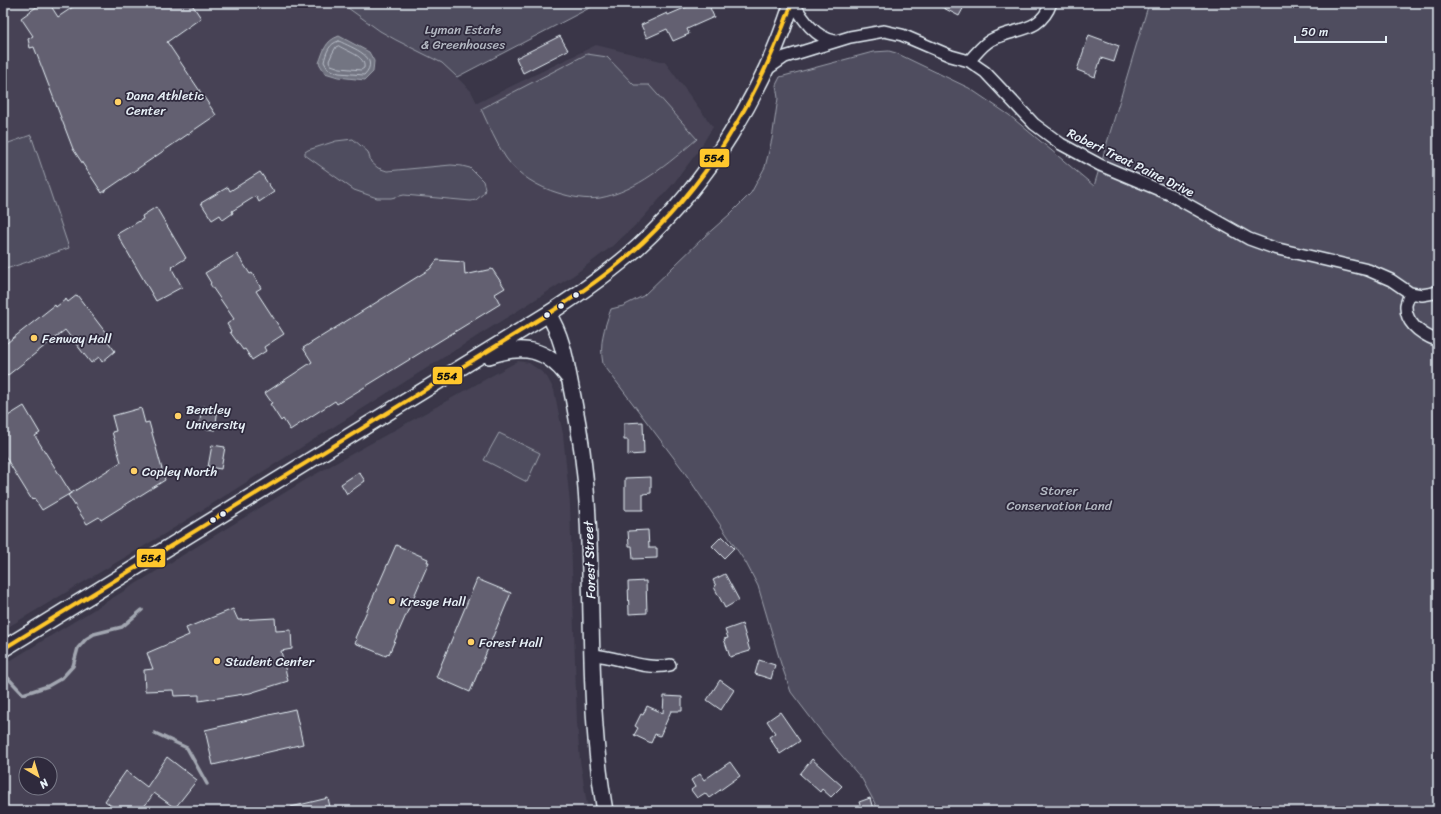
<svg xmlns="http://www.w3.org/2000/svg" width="1441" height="814" font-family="Sriracha,sans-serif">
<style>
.built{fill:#464354;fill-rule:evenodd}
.green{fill:#504e5f;stroke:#9ca0ac}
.water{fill:#737482;stroke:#a2a6b1}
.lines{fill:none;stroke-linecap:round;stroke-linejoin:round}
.shore{stroke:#b9bfc9;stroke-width:1}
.stream{stroke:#a2a6b1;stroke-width:3.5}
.building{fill:#636171;stroke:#e8f1f8}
.street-casing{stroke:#e8f1f8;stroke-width:14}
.secondary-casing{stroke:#e8f1f8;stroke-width:18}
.street{stroke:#2f2a3d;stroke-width:11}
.secondary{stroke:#2f2a3d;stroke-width:15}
.bus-1-casing{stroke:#2f2a3d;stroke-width:7}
.bus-1{stroke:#ffc72c;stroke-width:4}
.poi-dot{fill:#ffd166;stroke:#2f2a3d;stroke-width:1.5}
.bus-dot{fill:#e8f1f8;stroke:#2f2a3d;stroke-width:1.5}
.labels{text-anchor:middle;stroke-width:3.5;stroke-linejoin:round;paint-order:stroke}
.park-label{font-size:13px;fill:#b3b8c2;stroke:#2f2a3d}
.poi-label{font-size:13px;fill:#e8f1f8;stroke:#2f2a3d;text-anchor:start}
.street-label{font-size:13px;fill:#e8f1f8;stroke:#2f2a3d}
.line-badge{stroke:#2f2a3d;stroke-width:1.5}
.pale-badge-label{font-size:11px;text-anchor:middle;font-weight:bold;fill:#111}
</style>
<rect width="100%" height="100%" fill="#3a3648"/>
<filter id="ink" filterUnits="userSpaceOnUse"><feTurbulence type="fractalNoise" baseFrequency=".025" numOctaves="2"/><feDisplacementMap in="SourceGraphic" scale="8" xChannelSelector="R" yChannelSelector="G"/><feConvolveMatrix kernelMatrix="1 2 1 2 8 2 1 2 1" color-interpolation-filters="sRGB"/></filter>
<g filter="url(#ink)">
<path class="built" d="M3,3H341L380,31L396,40L442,63L471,91L477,103L596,45L665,62L713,127L696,154L673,184L641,220L615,244L574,275L166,533L3,630Z
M518,361L529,363L542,372L547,377L554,390L563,434L570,504L577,723L580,760L588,811H3V665L307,479ZM26,764H50V788H26Z"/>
<path class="green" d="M341,3H599L457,77L442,63L396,40L380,31Z
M1149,3H1438V811H1406L1405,808L1391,811H879L862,779L823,734L791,692L781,664L758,586L746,563L683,470L603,364C599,343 604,329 611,309L623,306L643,296L704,237L730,214L751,193L765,167L772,139L778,98L776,85L780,77L873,52L889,51L896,53L969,88L1009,115L1094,186Z
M587,54L607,57L634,85H649L697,139C669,163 637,191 600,198C586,200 571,197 558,193C538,187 518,175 506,158C496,143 489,126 481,109Z
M31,135L69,248L3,270V145Z
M353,139L368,152L371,162L378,168L387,171L451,165L462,166L470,168L483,181L485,188L484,193L476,200L471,201L404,195L391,198H377L354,190L305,155V152L308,150L336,141Z
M499,433L540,453L527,482L484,460Z"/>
<path class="water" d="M339,36L369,52L374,61L373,72L365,80L338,77L325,73L319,63C324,50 325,41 339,36Z"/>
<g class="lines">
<path class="shore" d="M339,41C352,48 382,57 364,75L339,73L328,69L324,62C326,53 329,43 339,41Z
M339,46C348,52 366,56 364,68L361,70L340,68L331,65L329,61L332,54L336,47Z"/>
<path class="stream" d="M3,677L8,678L23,694L48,686L62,678L73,666L78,648L86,639L94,634L122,627L142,610
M155,733L187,748L207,784"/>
</g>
<path class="building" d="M42,3H49L58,17L79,3H191L201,18L167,42L216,115L102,193L73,149L34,47L30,48L28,39L33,36L21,18Z
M696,3H708L714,17L687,29L689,34L673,41L667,29L647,38L641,25L667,13L668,15Z
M934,3H966L959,16Z
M1089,35L1119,46L1114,62L1101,58L1095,77L1077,70Z
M560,36L568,50L523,73L516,58Z
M260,172L274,192L259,202L256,196L232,211L233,213L223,220L220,215L212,220L201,203L228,187L230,191Z
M156,207L186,258L172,267L173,268L172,269L182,287L156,301L117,234L143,219L142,216Z
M237,254L250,274L252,273L261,288L256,291L284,334L264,347L266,351L252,360L245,349L243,350L230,332L231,331L227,324L234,319L210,284L211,283L205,273Z
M437,260L464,262L465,275L492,269L505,288L495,294L500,304L337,404L335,401L290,430L283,419L281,421L270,404L272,403L265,393L312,362L303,348L430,269Z
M77,295L109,337L106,339L115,351L102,362L99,357L91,363L65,330L3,379V346L55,305L56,307L66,299L68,302Z
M24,406L40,433L35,436L71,493L42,510L34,498L32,500L3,453V419Z
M202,406L218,408L215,430L199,428Z
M141,408L145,423L149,422L165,480L101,520L99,517L87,524L68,495L121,462L112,432L116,431L112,416Z
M643,422L644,454L628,455V440H624V423Z
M212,445L225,447L221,469L208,467Z
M359,472L365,481L347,494L341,484Z
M651,477V493L643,494V510H625V478Z
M648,530L649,548H657V558L633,559L632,546H629L628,531Z
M722,536L734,548L724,558L712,546Z
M396,545L428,559L427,562H429L389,654L388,653L386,656L355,643L357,639L355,638Z
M725,574L739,600L725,608L714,587L716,586L713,580Z
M477,579L511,593L470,692L436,677Z
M646,581L647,613L629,614L628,582Z
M233,609L238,620L275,618L276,631L291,630L292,649L281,651L288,681L250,693L199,701V695L174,696L173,690L145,691L144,670L153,669L147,653L189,635L186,628Z
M742,624L750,651L730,657L724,639L728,638L725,630Z
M759,660L775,665L771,679L755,674Z
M720,680L734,690L721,710L707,700Z
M664,696L682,697V711H671L660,736L655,734L651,743L634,735L638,728L635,726L641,714L643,715L647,706L663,713Z
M295,709L303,744L213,765L205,730Z
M780,712L800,741L780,754L769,737L775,733L767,721Z
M167,757L197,780L175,808L154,793L141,811H118L105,801L126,771L147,787Z
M812,759L842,786L831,797L822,789L820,792L800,774Z
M730,762L740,776L709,798L705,793L697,798L691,790L695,787L691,780L700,774L704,780Z
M328,798L331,811H292L291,807Z
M870,798L873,809L862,811L859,802Z"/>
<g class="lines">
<g class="street-casing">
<path id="street" d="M793,3C803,19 815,38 835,41
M969,61C976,54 982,45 991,40C1015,27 1040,34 1051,3
M766,70L785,57L850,37L884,31L902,35L951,56L969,61L985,72L1034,124L1061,144L1100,165L1169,194L1249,239L1274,248L1368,270L1391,280L1410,293L1422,295L1434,293L1438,291
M1410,293C1409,296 1407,301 1406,305C1405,324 1423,335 1438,341
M592,655C618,656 644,671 670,665"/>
</g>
<g class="secondary-casing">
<path id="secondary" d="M548,314C564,338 567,369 573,397C580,432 585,467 587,502C594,606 587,709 605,811
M489,356C523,344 546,348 568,377
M3,649L548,314C579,294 611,272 638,247C708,183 763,93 792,3"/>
</g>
<use href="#street" class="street"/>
<use href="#secondary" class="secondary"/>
<g class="bus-1-casing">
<path id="bus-1" d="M3,649L548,314C576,296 604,277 629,255C707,187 757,100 792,3"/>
</g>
<use href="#bus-1" class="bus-1"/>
</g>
</g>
<g class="poi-dot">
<circle cx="118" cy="102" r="4"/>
<circle cx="34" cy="338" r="4"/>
<circle cx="178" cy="416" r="4"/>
<circle cx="134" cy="471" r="4"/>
<circle cx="392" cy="601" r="4"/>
<circle cx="471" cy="642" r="4"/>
<circle cx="217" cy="661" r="4"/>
</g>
<g class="bus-dot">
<circle cx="576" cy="295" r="3.5"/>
<circle cx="561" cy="306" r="3.5"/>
<circle cx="547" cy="315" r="3.5"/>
<circle cx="223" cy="514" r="3.5"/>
<circle cx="213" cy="520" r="3.5"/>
</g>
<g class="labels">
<g class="park-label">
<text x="463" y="34">Lyman Estate<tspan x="463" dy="15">&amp; Greenhouses</tspan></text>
<text x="1059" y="495">Storer<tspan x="1059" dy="15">Conservation Land</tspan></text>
</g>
<g class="poi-label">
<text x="126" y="100">Dana Athletic<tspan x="126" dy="15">Center</tspan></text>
<text x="42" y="343">Fenway Hall</text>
<text x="186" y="414">Bentley<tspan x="186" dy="15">University</tspan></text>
<text x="142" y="476">Copley North</text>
<text x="400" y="606">Kresge Hall</text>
<text x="479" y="647">Forest Hall</text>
<text x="225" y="666">Student Center</text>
</g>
<g class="street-label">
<text transform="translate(1131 162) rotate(26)" y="5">Robert Treat Paine Drive</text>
<text transform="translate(589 560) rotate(-92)" y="5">Forest Street</text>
</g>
</g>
<g class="line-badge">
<rect x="699" y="148" width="31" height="20" rx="4" fill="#ffc72c"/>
<rect x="432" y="366" width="31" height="19" rx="4" fill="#ffc72c"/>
<rect x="136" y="548" width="30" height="20" rx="4" fill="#ffc72c"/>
</g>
<g class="pale-badge-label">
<text x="714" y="162">554</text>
<text x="447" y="380">554</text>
<text x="151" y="562">554</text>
</g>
<rect width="1441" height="814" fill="none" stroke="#2f2a3d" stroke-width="16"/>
<rect x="8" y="8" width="1425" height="798" fill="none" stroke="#e8f1f8" stroke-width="1.5" filter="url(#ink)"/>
<g transform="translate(38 776) rotate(142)"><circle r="19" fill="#2f2a3d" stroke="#797a88"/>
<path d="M0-3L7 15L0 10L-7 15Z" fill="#ffd166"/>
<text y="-6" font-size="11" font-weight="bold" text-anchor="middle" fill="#e8f1f8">N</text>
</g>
<path d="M1295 36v6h91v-6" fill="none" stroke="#e8f1f8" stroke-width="2"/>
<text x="1301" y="36" font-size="12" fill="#e8f1f8" stroke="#2f2a3d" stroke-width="3" paint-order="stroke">50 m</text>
</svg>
